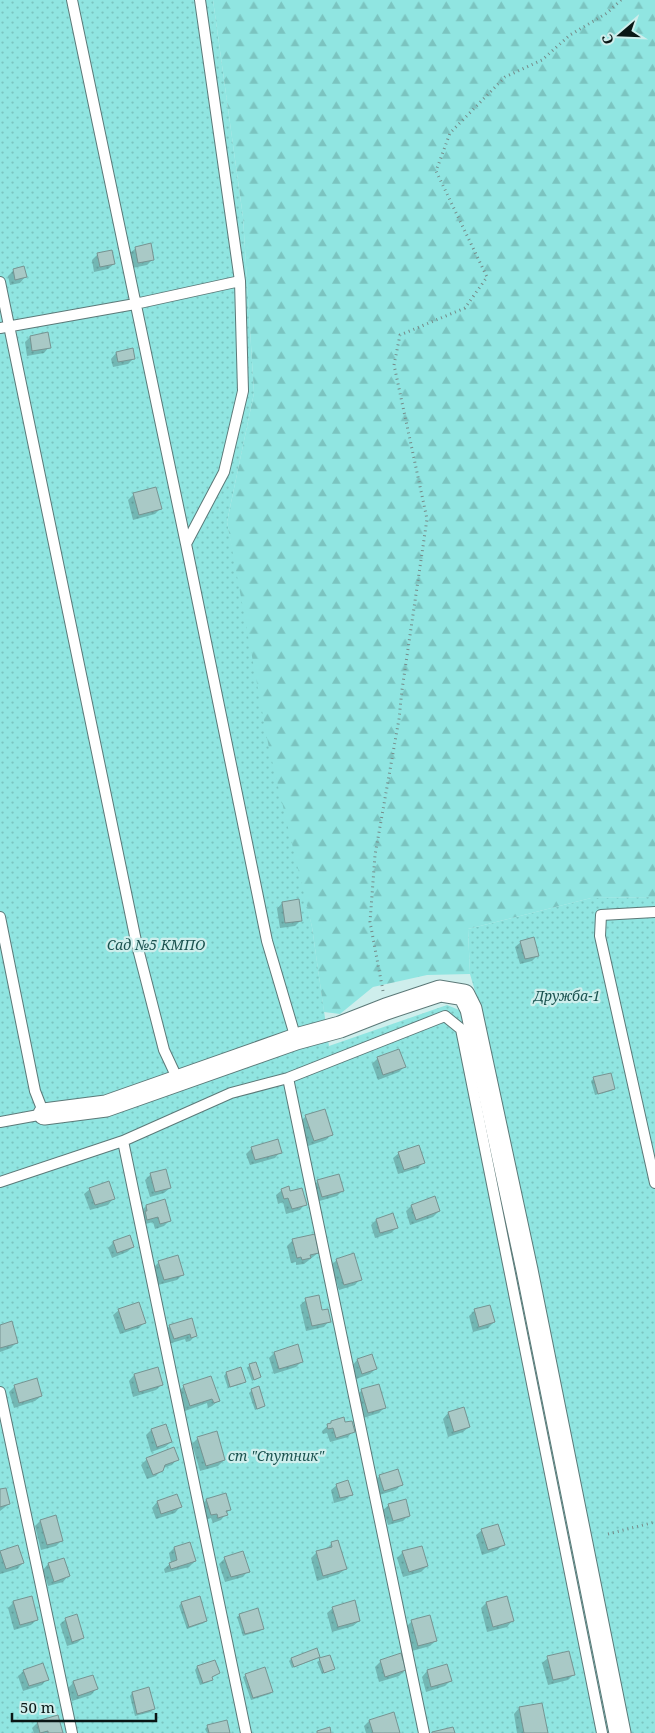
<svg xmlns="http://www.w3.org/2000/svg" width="655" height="1733" font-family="'Noto Serif',serif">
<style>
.green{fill:url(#green-dots)}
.forest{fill:url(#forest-firs)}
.shadow{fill:#0003}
.building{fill:#a9c9c6;stroke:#769492}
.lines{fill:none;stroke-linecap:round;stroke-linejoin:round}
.lane-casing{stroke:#5c7978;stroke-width:12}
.street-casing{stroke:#5c7978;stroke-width:23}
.path{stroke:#758c8a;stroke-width:3;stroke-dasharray:1 4;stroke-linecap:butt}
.lane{stroke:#fff;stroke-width:10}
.street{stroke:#fff;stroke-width:21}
.labels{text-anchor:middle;stroke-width:4.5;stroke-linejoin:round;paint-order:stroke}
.park-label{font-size:14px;font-style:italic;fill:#1a524f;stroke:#ceeeec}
</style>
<defs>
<pattern id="green-dots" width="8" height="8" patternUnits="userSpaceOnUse" patternTransform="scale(1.25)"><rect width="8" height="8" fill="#90e5e1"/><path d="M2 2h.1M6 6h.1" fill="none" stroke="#7bc4c0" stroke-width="1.8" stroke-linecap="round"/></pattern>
<pattern id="forest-firs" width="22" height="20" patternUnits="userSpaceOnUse" patternTransform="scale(1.25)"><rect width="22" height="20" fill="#90e5e1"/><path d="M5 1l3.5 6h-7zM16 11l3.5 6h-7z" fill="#7bc4c0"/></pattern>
</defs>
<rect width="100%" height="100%" fill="#ceeeec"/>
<path class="green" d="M0,0H213L243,217L254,393L227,522L312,927L329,1046L447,1005L464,1012L612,1733H0Z
M655,897V1733H628L479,1005L470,974L468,929L591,898Z"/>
<path class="forest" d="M213,0H655V897L591,898L468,929L470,974L427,975L373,987L340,1014L324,1012L312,927L269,748L227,522L254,393L243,217Z"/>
<path class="shadow" d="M136,248L153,259L147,265L132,268L130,253Z
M98,254L114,264L108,269L94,272L92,260Z
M14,270L25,277L20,283L10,285L8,276Z
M30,337L49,347L44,353L27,356L25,342Z
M116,353L134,358L128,364L113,367L111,359Z
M134,494L160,509L155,514L133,520L128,500Z
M282,903L301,920L295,926L280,928L277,909Z
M521,942L538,955L532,961L520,964L515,947Z
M378,1058L404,1067L399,1072L378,1080L372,1064Z
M594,1078L614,1089L611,1091L595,1095L591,1081Z
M306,1116L331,1134L326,1140L308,1146L300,1122Z
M252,1148L280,1152L275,1158L250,1165L246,1154Z
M399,1153L423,1163L418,1168L398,1174L393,1158Z
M151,1174L170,1188L164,1193L150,1197L145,1180Z
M318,1181L343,1190L337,1196L316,1202L312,1187Z
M90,1189L113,1199L108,1205L90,1210L84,1194Z
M282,1190L290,1192L305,1204L300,1210L286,1214L283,1202L278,1204L276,1195Z
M434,1198L439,1211L433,1217L410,1225L406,1211L411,1206Z
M146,1206L170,1220L164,1226L155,1229L153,1222L142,1225L141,1211Z
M376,1220L397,1227L391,1233L375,1238L371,1225Z
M293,1240L318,1253L304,1264L296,1265V1262L291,1263L287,1246Z
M114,1242L133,1247L127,1252L112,1258L108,1248Z
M337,1260L360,1279L355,1285L339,1290L331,1265Z
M159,1262L183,1274L177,1280L158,1285L153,1268Z
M306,1300L329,1321L324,1327L306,1331L300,1305Z
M119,1310L145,1322L139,1328L120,1334L113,1315Z
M475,1310L494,1322L488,1328L473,1332L469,1316Z
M0,1326L17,1342L11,1348L0,1352Z
M170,1326L196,1335L190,1341L186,1342L185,1339L168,1344L164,1332Z
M274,1353L302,1361L296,1367L274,1374L269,1358Z
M371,1355L376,1368L370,1374L356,1379L352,1366L357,1360Z
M250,1365L260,1377L252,1381L247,1368Z
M226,1373L244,1381L242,1384L228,1388L224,1376Z
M134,1375L161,1385L156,1390L133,1397L129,1381Z
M15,1386L41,1396L35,1401L14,1408L9,1392Z
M184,1386L218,1401L212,1406L208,1408L207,1403L185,1411L178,1392Z
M252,1390L264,1406L261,1408L255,1410L249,1393Z
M362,1390L384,1408L379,1413L363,1418L356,1396Z
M463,1409L469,1427L463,1432L448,1437L443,1419L448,1413Z
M332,1422L344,1424L353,1431L348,1437L330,1442L327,1433L323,1434L322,1431Z
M151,1430L171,1442L165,1447L151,1452L146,1435Z
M198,1438L224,1460L218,1466L200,1471L192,1444Z
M147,1459H177L172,1465L163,1468L156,1476L147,1479L141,1465Z
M380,1476L401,1484L396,1490L379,1495L374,1482Z
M337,1485L351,1494L345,1500L334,1503L331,1490Z
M0,1491L9,1504L0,1511Z
M206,1500L230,1509L221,1520L213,1523L211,1518L205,1520L201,1506Z
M157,1502L180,1507L175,1513L156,1519L152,1508Z
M389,1505L409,1515L403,1521L388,1525L383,1510Z
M40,1521L62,1540L56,1546L41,1550L35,1526Z
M482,1530L503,1545L497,1550L482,1555L476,1535Z
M332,1543L345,1569L339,1574L317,1581L311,1558L316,1553L326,1549Z
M17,1547L23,1563L17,1569L0,1574V1553Z
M174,1548L195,1561L189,1567L165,1573L164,1569L171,1563L169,1553Z
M403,1552L427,1566L421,1572L403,1577L397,1558Z
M225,1558L248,1571L243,1577L225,1582L219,1564Z
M48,1564L68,1576L63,1582L48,1586L43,1570Z
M199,1597L206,1620L204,1623L187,1629L179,1606L181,1603Z
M14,1602L37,1619L31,1625L14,1630L8,1608Z
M486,1603L512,1621L507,1627L487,1632L481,1608Z
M333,1608L359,1621L353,1626L332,1632L327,1613Z
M240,1615L262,1628L260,1631L243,1636L237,1617Z
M66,1619L83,1638L77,1643L67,1646L60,1624Z
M412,1621L435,1641L430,1646L412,1651L406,1627Z
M319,1657L316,1659L292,1668L289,1661L291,1659Z
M548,1658L574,1674L568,1680L548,1685L542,1663Z
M320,1660L333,1669L322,1674L317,1662Z
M214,1661L219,1673L211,1678L209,1682L200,1685L195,1670L197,1667Z
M381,1661L405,1670L399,1676L379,1682L375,1667Z
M24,1671L47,1679L42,1685L23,1691L18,1676Z
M427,1671L450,1681L445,1686L426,1692L422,1677Z
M246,1675L272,1692L270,1694L251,1700L243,1677Z
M74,1682L96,1689L91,1695L72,1701L68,1688Z
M148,1689L153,1709L151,1712L135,1716L130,1696L132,1693Z
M519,1708L546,1733H517L514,1714Z
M369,1721L399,1733H366L364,1726Z
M38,1722L61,1733H34L32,1728Z
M208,1726L228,1733H207L205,1729Z"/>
<path class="building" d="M151,243L154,260L138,263L135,247Z
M112,250L115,264L100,267L97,253Z
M24,266L27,277L15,280L13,269Z
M48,332L51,348L32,351L30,336Z
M133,348L135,359L118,362L116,352Z
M156,487L162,509L139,515L133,493Z
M299,899L302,921L285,923L282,902Z
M534,937L539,956L525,959L520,941Z
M399,1049L406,1067L383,1075L377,1057Z
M611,1073L615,1089L598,1094L593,1077Z
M325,1109L333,1135L314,1141L305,1115Z
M278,1139L282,1153L255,1160L251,1147Z
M419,1145L425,1163L404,1170L398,1152Z
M166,1169L171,1188L155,1192L150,1173Z
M339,1174L344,1191L322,1197L317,1180Z
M109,1181L115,1199L95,1205L89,1188Z
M289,1186L290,1191L302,1188L307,1205L292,1209L288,1198L284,1199L281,1189Z
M435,1196L440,1211L416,1220L411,1205Z
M165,1199L171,1221L160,1224L158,1217L147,1220L145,1211H147L146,1205Z
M393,1213L398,1228L380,1233L376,1219Z
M315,1234L319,1253L310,1255L311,1258L302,1260L301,1257L297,1258L292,1239Z
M130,1235L134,1247L117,1253L113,1241Z
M354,1253L362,1280L344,1285L336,1259Z
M178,1255L184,1275L164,1280L158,1261Z
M319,1295L322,1310L328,1309L331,1322L312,1326L305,1298Z
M139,1302L146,1323L125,1330L118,1309Z
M490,1305L495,1322L479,1327L474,1309Z
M192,1318L197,1336L191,1338L190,1334L174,1339L169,1325Z
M12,1321L18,1343L0,1348V1325Z
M298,1344L303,1362L279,1369L274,1352Z
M372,1354L377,1369L362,1374L357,1359Z
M256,1362L261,1377L254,1380L249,1364Z
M158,1367L163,1385L139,1392L134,1374Z
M241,1367L246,1382L230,1387L226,1372Z
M211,1376L220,1401L214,1403L212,1399L190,1406L183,1385Z
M37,1378L42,1396L19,1403L14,1385Z
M379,1384L386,1408L368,1413L361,1389Z
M259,1386L265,1406L257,1409L251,1389Z
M464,1407L470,1427L454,1432L448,1412Z
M344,1417L345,1422L352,1421L355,1432L336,1438L333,1428L328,1429L327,1424L331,1423V1421Z
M166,1424L172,1442L157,1447L151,1429Z
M217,1431L225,1460L206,1466L197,1437Z
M174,1447L179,1460L165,1465L163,1471L153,1475L146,1458Z
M398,1469L403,1485L384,1491L379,1475Z
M348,1480L353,1495L340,1498L336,1484Z
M6,1488L10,1504L0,1507V1489Z
M226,1493L231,1510L226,1511L228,1515L218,1518L217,1514L211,1515L206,1499Z
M177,1494L182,1507L161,1514L157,1501Z
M406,1499L410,1516L393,1521L388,1504Z
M56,1515L63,1541L47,1545L40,1520Z
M498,1524L505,1545L488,1550L481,1529Z
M338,1540L347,1569L323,1576L316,1551L332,1547L331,1542Z
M190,1542L196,1561L171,1569L169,1563L177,1560L174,1547Z
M18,1545L24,1563L6,1569L0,1551Z
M422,1546L428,1566L409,1572L402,1551Z
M243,1551L250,1572L231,1577L224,1557Z
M64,1558L70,1576L54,1582L48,1563Z
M32,1596L38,1620L20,1625L13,1601Z
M200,1596L207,1621L189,1627L181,1602Z
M507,1596L514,1621L493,1627L486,1602Z
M355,1600L360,1621L338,1627L332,1607Z
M258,1608L264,1629L245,1634L239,1614Z
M77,1614L84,1638L72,1642L65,1618Z
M430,1615L437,1641L418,1646L411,1620Z
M317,1648L320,1657L294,1667L291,1658Z
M569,1651L575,1675L553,1680L547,1656Z
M401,1653L406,1670L385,1677L380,1660Z
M330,1655L335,1669L324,1673L319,1658Z
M215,1660L220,1673L212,1677L213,1680L203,1683L197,1666Z
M43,1663L49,1680L29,1686L23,1670Z
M447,1664L452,1681L431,1687L427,1670Z
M265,1667L273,1692L253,1698L245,1674Z
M93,1675L98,1689L78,1696L73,1681Z
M149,1687L155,1709L137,1714L132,1692Z
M542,1703L548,1733H524L519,1707Z
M394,1712L400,1733H373L369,1720Z
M58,1715L63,1733H48V1731L40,1733L37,1721Z
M227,1720L230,1733H209L207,1725Z
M330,1727L331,1733H317V1731Z
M453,1727L455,1733H432V1732Z"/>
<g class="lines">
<g class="lane-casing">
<path id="lane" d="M72,0L186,544L267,941L296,1039
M0,282L136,941L164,1050L178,1080
M0,328L135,304L240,281
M186,544L224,472L243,391L240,281L200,0
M655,912L601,915L600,936L655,1183
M0,917L35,1091L44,1114L0,1122
M288,1078L424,1733
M123,1141L246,1733
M0,1182L123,1141L231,1093L288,1078L445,1016L461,1029L602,1733
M0,1392L72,1733"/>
</g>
<g class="street-casing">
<path id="street" d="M44,1114L106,1106L296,1039L340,1027L386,1009L440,991L464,995L471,1009L527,1270L620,1733"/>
</g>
<path class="path" d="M383,991L370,922L375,855L399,719L402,690L427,519L394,365L400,335L465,308L487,277L436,171L450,133L505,77L542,60L570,35L607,13L621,0
M608,1534L655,1522"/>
<use href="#lane" class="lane"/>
<use href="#street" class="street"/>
</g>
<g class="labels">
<g class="park-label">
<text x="156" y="950">Сад №5 КМПО</text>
<text x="567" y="1001">Дружба-1</text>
<text x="276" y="1461">ст "Спутник"</text>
</g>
</g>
<g transform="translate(620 35) rotate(251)" stroke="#ceeeec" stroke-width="4" paint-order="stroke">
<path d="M0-4L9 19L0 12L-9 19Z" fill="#0a1615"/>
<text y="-8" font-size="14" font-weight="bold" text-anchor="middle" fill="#0a1615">С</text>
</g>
<path d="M12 1713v8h144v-8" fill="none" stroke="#0a1615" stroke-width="2.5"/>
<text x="20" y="1713" font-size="15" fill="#0a1615" stroke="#ceeeec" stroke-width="4" paint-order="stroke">50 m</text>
</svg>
